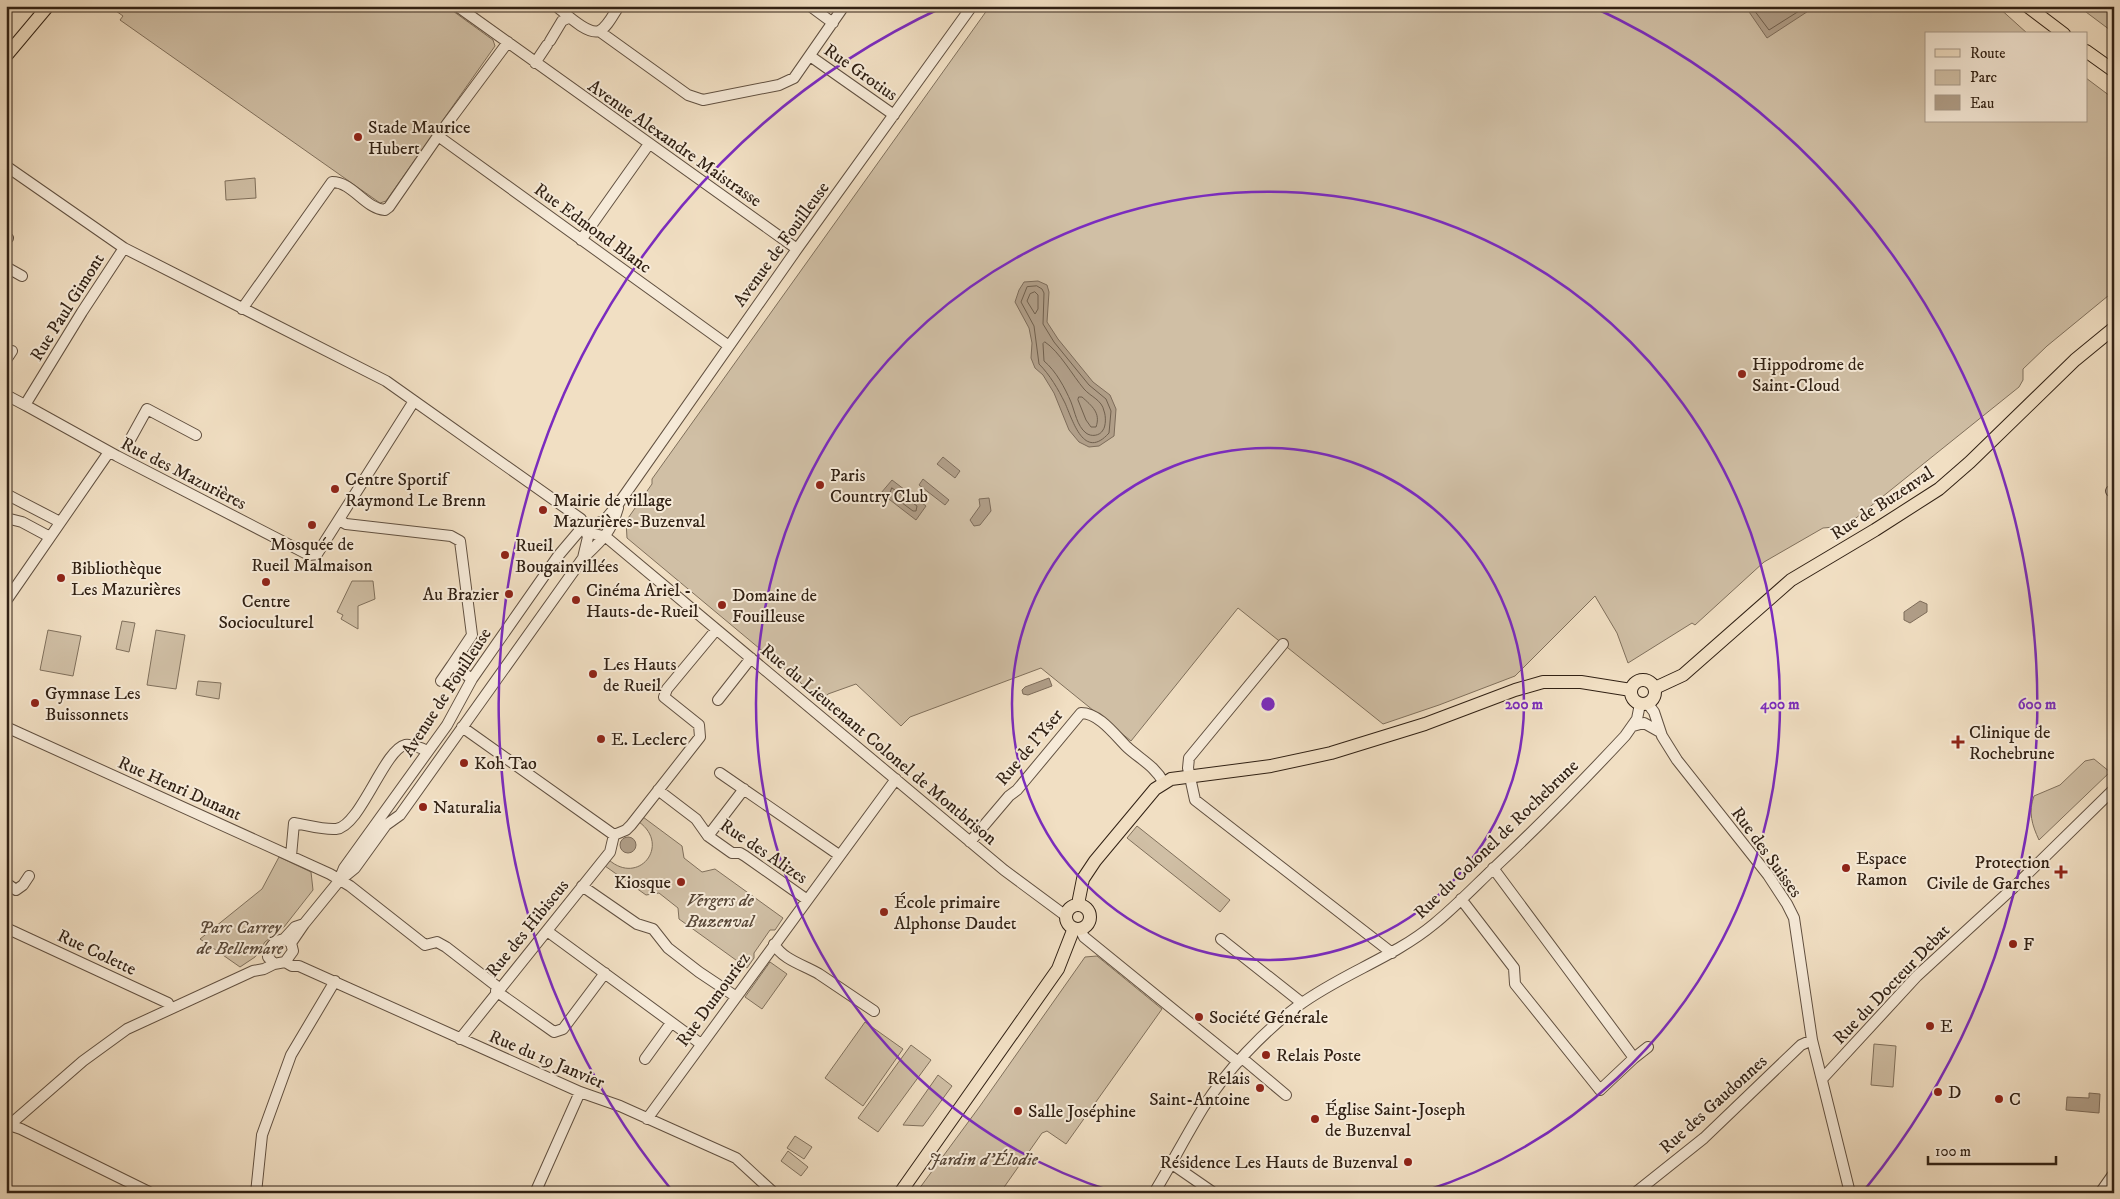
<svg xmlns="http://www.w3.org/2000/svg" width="2120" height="1199" font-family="'IM FELL DW Pica',serif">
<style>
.green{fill:#d0bfa5;stroke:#80705c}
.water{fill:#b09e88;stroke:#7d6c5a}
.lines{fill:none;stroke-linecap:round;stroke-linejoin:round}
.shore{stroke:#70604e;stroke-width:1}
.minor-casing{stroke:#615040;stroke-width:12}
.major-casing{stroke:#312114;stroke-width:14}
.minor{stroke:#f6ead8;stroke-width:10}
.major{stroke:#f1dfc3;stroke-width:12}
.ring{fill:none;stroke:#7b2cbf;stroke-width:2.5}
.poi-dot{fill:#8f2418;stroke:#f6ead8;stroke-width:2}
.labels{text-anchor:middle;stroke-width:4;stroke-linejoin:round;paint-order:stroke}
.street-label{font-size:18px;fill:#312114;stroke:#f6ead8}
.poi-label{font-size:18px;fill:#312114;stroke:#f6ead8;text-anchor:start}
.park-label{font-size:18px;font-style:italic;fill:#594838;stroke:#f6ead8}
.centre{fill:#7b2cbf;stroke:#f6ead8;stroke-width:2.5}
.ring-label{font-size:15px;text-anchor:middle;font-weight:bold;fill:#7b2cbf;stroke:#f6ead8;stroke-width:4;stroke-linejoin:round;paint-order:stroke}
</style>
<rect width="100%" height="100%" fill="#f1dfc3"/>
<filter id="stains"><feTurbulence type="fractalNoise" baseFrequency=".004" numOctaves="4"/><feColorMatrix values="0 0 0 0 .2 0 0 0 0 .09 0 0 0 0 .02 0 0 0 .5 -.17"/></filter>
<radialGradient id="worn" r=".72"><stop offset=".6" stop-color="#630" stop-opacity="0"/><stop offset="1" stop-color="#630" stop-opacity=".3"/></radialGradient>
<path class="green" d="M109,6H446L493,40L495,46L386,201L380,203L120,20L123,16Z
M990,6H1997L2028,34H1926V121H2086V78L2114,99V291L2047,346L2023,369V380L2019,387L1846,526L1823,528L1764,562L1695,625L1692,623L1628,663L1617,633L1595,596L1515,676L1439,705L1383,724L1238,608L1131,741L1041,668L910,717L901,726L856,684L828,694L822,701V698L817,694H814L627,538L626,521L652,484V479Z
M2078,6H2114V33Z
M255,178L256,198L226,200L225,181Z
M352,581H373L375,599L358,606V629L341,619L343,615L337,612Z
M122,621L135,623L129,652L116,649Z
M48,630L81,636L73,676L40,670Z
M156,630L185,635L176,689L147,685Z
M198,681L221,683L219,699L196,695Z
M2094,759L2110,772L2039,840C2032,825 2028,812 2034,796L2060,785L2085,761Z
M643,817L682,846L684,858L702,872L715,869L783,918L775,930H770L754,953V958L747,968L679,919L678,908L659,893L646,895L605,866L609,860C639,886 671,845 639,822Z
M1137,826L1230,900L1220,912L1127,838Z
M279,857L311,872L313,890L284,927L265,942L255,957L240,967L200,939L262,889Z
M1097,956L1162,1009L1066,1144L1047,1131L1042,1133L1000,1193H916L980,1106L1085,957Z
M770,962L787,974L762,1009L745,997Z
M865,1022L903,1049L863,1106L825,1078Z
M1874,1044L1896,1046L1893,1087L1871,1085Z
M911,1045L931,1060L878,1132L858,1118Z
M938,1075L952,1086L923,1126L903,1125Z
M795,1136L812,1147L804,1159L787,1148Z
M788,1151L808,1167L801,1176L781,1161Z"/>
<path class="water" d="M1745,6H1816L1767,38Z
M1038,281L1047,285L1049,292L1047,322L1058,339L1093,382L1110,395L1116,409L1114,436L1099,446L1089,447L1079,442L1069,430L1054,393L1043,375L1035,368L1031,358L1032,343L1029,328L1015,302L1019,290L1024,282Z
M943,457L960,471L955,478L937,464Z
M923,479L949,500L945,505L919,485Z
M892,480L926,506L916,520L881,493Z
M989,498L991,511L980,525L974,526L970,520L980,506L979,499Z
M1920,601L1927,604V612L1910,623L1904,620V612Z
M1049,678L1052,686L1028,695L1023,694L1022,690L1025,687Z
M620 845a8 8 0 1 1 16 0a8 8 0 1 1-16 0Z
M2089,1093L2100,1094L2099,1113L2066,1110L2067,1097L2089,1098Z"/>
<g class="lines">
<path class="shore" d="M1751,6L1769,30L1807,6
M1037,286L1042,289L1044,293L1043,324L1054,342L1089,385L1106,399L1111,411L1109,433C1084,461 1073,421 1065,403C1058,389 1050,375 1039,364L1034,326L1021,302L1027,287Z
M1035,292L1038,295V309L1035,314L1027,301L1030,294Z
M1045,342C1059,351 1073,376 1084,389C1091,397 1102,400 1104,411C1106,416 1106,426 1103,430C1100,436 1091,437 1086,433C1077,426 1075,412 1071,402C1065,388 1056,371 1044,361L1043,344Z
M1079,397H1082C1092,406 1101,413 1096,427H1091L1086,420L1078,400Z
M892,488L917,506L916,511H913L890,494Z"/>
<g class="minor-casing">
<path id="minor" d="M457,6L797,249
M556,6C565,13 587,35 599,31C607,28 614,13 619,6
M810,6L833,23
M599,31L688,95L703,100L779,85L794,78L844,6
M550,41L562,21L568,18
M810,56L894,115
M535,63L547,45
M438,136L729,346
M6,166L124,248L386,381L581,519L588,537L583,558
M6,237L8,238
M581,240L649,144
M124,248L82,312L25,405L117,456L309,555L317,554L414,401
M6,267L22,276
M242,309L332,182C353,182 364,208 385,210L389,207L438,136L508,42
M6,360L12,351
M6,395L25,405
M131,438L147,409L196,435
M2114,489L2111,491L2114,494
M6,494L60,522
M6,518L22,522L50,537
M339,520L346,524L451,536L460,541L472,635L452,665L472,679
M587,531L592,525L604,521L619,503L797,249L972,6
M606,537L1004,870L1066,916
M6,601L109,452
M1283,644L1189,758L1188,768L1195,800L1392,953
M441,681L452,665
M718,700L751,658
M1648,704L1654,712L1662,736L1677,760L1768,875L1787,904L1794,918L1812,1040L1850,1193
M1633,726L1644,723L1660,732
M6,727L330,874L350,886L425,945L437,942L446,947L499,988
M462,727L614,835
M720,773L839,855
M658,790L696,819L708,836L732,853H740L745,856L806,899
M614,835L626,830L631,825L700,737L699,725L664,697L667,689L716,630
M708,836L744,789
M970,842L1009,796L1017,790L1081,713C1099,713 1115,735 1127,747C1140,759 1155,766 1164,783
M291,856L294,823C307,825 323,830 336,829C360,827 384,750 405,745C412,744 421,748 427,751
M339,880L344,868L447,725L472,679L558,556L580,530L606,537
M6,883L16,890L23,885L29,876
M582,886L637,924L653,929L668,948L699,972L735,996
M1461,899L1514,968L1515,984L1600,1090L1634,1058L1493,868
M6,928L168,1003L170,1009
M1080,929L1084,937L1238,1062
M547,931L701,1044
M284,939L291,943L293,951L285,962L274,964L268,957C269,947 274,941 284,939Z
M284,939L295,927L304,924
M1221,939L1302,1003
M291,943L304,924L339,881L355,868L386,825L400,815L583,558C601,541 611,533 618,508
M774,944C783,960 804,965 819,974C837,986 856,999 874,1011
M285,962L292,966H299L580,1092L620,1106L736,1158L774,1193
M496,991L554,1032L563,1029L605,973
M460,1039L610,852L614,835
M1242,1058L1286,1095
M1634,1058L1648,1047
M645,1059L671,1023
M1823,1078L1917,976L2013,888L2114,789
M647,1119L896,779
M6,1124L21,1129L151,1193
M6,1128L83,1061L127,1029L253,971L264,969L274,964
M1172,1164L1214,1193
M256,1193L262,1135L291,1055L335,981
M535,1193L580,1092
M1154,1193C1171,1165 1186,1136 1203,1108C1225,1072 1264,1031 1298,1006C1341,974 1393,958 1434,924C1455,907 1475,886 1495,867C1540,825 1583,781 1625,736L1637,719L1640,704
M1635,1193L1704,1138L1801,1045L1812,1040
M2100,1193L2114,1173"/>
</g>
<g class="major-casing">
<path id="major" d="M2027,6L2064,34
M2086,51L2114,71
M6,56L48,6
M1631 692a12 12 0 1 1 24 0a12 12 0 1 1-24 0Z
M1655,688L1683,675L1791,580L1875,530L1939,489L1970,462L2075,360L2114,328
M1078,904L1083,879L1095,861L1155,789L1171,779L1271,766L1331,753L1425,724L1515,690L1543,682H1581L1631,690
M1066 917a12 12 0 1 1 24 0a12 12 0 1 1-24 0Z
M900,1193L1058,969L1074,928"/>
</g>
<use href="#minor" class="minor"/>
<use href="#major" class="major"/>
</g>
<g class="ring">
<circle cx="1268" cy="704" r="256"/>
<path d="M1114 1192A512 512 0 1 1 1422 1192"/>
<path d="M670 1188A769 769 0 0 1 943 7M1593 7A769 769 0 0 1 1866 1188"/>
</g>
<g class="poi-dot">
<circle cx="358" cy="137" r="5"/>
<circle cx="1742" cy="374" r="5"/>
<circle cx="820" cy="485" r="5"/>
<circle cx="335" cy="489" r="5"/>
<circle cx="543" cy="510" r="5"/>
<circle cx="312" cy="525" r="5"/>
<circle cx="505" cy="555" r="5"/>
<circle cx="61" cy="578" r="5"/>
<circle cx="266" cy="582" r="5"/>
<circle cx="509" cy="594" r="5"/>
<circle cx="576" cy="600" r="5"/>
<circle cx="722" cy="605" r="5"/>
<circle cx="593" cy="674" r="5"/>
<circle cx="35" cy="703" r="5"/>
<circle cx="601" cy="739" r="5"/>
<path d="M1955.5 734.5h5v5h5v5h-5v5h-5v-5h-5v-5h5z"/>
<circle cx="464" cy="763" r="5"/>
<circle cx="423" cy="807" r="5"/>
<circle cx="1846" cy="868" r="5"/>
<path d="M2058.5 864.5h5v5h5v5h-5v5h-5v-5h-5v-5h5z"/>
<circle cx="681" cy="882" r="5"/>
<circle cx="884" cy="912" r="5"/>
<circle cx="2013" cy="944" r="5"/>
<circle cx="1199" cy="1017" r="5"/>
<circle cx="1930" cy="1026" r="5"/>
<circle cx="1266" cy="1055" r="5"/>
<circle cx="1260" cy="1088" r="5"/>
<circle cx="1938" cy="1092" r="5"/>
<circle cx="1999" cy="1099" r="5"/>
<circle cx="1018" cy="1111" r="5"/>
<circle cx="1315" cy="1119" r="5"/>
<circle cx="1408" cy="1162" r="5"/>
</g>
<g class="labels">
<g class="street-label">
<text transform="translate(861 72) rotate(35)" y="6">Rue Grotius</text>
<text transform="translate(675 143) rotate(35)" y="6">Avenue Alexandre Maistrasse</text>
<text transform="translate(593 228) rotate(36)" y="6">Rue Edmond Blanc</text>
<text transform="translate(781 244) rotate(-54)" y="6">Avenue de Fouilleuse</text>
<text transform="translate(67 307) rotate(-58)" y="6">Rue Paul Gimont</text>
<text transform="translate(184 473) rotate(27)" y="6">Rue des Mazurières</text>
<text transform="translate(1882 503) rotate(-33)" y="6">Rue de Buzenval</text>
<text transform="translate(446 692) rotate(-57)" y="6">Avenue de Fouilleuse</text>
<text transform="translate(879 744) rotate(40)" y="6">Rue du Lieutenant Colonel de Montbrison</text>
<text transform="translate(1029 747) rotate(-50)" y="6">Rue de l'Yser</text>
<text transform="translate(180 788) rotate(24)" y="6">Rue Henri Dunant</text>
<text transform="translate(1496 839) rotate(-44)" y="6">Rue du Colonel de Rochebrune</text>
<text transform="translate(764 851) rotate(34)" y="6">Rue des Alizes</text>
<text transform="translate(1767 852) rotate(54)" y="6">Rue des Suisses</text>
<text transform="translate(527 928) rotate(-51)" y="6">Rue des Hibiscus</text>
<text transform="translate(97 952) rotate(25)" y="6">Rue Colette</text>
<text transform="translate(1891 984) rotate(-46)" y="6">Rue du Docteur Debat</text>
<text transform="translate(713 999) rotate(-54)" y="6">Rue Dumouriez</text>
<text transform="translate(547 1059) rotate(23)" y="6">Rue du 19 Janvier</text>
<text transform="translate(1713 1104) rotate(-42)" y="6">Rue des Gaudonnes</text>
</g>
<g class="poi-label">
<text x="368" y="133">Stade Maurice<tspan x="368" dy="21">Hubert</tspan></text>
<text x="1752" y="370">Hippodrome de<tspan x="1752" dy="21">Saint-Cloud</tspan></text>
<text x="830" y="481">Paris<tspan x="830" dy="21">Country Club</tspan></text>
<text x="345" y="485">Centre Sportif<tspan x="345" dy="21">Raymond Le Brenn</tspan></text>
<text x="553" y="506">Mairie de village<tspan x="553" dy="21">Mazurières-Buzenval</tspan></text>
<text x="312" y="550" text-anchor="middle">Mosquée de<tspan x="312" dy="21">Rueil Malmaison</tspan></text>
<text x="515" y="551">Rueil<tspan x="515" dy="21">Bougainvillées</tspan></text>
<text x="71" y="574">Bibliothèque<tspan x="71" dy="21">Les Mazurières</tspan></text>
<text x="586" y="596">Cinéma Ariel -<tspan x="586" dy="21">Hauts-de-Rueil</tspan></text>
<text x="499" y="600" text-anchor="end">Au Brazier</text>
<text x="732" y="601">Domaine de<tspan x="732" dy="21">Fouilleuse</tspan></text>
<text x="266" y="607" text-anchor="middle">Centre<tspan x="266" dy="21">Socioculturel</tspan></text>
<text x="603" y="670">Les Hauts<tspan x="603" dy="21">de Rueil</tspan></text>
<text x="45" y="699">Gymnase Les<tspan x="45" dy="21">Buissonnets</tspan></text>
<text x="1969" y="738">Clinique de<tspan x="1969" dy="21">Rochebrune</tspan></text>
<text x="611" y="745">E. Leclerc</text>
<text x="474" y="769">Koh Tao</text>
<text x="433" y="813">Naturalia</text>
<text x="1856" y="864">Espace<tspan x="1856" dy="21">Ramon</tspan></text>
<text x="2050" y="868" text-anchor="end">Protection<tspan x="2050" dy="21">Civile de Garches</tspan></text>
<text x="671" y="888" text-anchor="end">Kiosque</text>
<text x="894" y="908">École primaire<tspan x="894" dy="21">Alphonse Daudet</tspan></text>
<text x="2023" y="950">F</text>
<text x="1209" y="1023">Société Générale</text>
<text x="1940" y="1032">E</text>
<text x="1276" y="1061">Relais Poste</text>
<text x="1250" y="1084" text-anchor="end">Relais<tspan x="1250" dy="21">Saint-Antoine</tspan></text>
<text x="1948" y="1098">D</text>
<text x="2009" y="1105">C</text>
<text x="1325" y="1115">Église Saint-Joseph<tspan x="1325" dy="21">de Buzenval</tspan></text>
<text x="1028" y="1117">Salle Joséphine</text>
<text x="1398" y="1168" text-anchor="end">Résidence Les Hauts de Buzenval</text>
</g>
<g class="park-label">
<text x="720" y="906">Vergers de<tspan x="720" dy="21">Buzenval</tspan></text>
<text x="240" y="933">Parc Carrey<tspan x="240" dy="21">de Bellemare</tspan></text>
<text x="983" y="1165">Jardin d'Élodie</text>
</g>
</g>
<circle cx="1268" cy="704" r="8" class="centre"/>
<g class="ring-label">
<text x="1524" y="709">200 m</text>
<text x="1780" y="709">400 m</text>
<text x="2037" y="709">600 m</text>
</g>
<rect width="2120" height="1199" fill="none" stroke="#f1dfc3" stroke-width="25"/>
<rect x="8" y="8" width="2105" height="1184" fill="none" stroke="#312114" stroke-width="2.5"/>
<rect x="12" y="12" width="2095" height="1174" fill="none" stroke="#312114"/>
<rect x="1925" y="32" width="162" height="90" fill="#f6ead8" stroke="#a79a8a"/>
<rect x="1935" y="49" width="25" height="8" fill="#f1dfc3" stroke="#a79a8a"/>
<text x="1970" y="58" font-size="15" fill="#312114">Route</text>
<rect x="1935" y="70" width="25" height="15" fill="#d0bfa5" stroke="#a79a8a"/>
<text x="1970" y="82" font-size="15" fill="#312114">Parc</text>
<rect x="1935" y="95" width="25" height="15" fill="#b09e88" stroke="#a79a8a"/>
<text x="1970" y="108" font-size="15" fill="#312114">Eau</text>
<path d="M1928 1156v8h128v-8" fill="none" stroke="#312114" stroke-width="2.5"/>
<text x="1935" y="1156" font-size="15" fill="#312114" stroke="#f6ead8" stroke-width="4" paint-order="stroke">100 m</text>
<rect width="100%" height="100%" filter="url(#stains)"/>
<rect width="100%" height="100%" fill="url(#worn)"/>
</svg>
